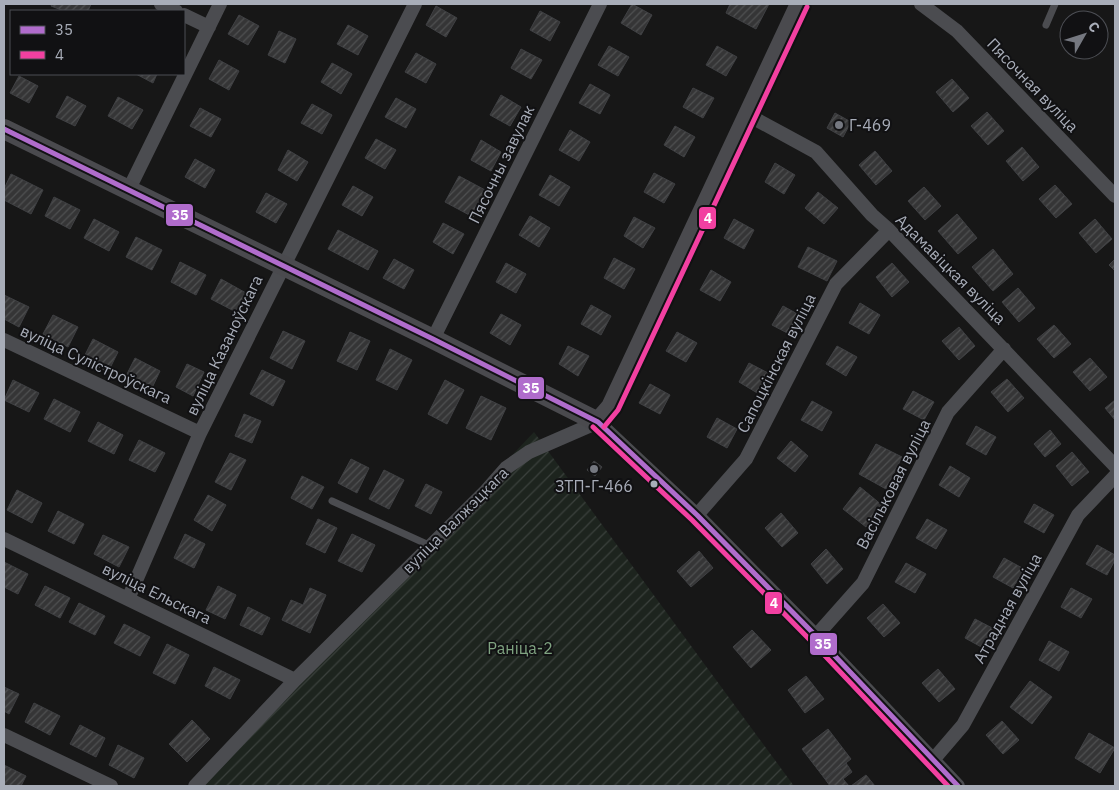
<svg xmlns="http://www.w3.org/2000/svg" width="1119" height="790" font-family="'IBM Plex Sans',sans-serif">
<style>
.garden{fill:url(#garden-furrows)}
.building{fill:url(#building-hatch);stroke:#3f4043}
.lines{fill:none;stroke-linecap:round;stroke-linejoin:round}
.lane{stroke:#4b4c50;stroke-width:7}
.street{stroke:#4b4c50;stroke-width:14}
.secondary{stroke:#4a4a4e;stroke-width:20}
.bus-1-casing{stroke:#111113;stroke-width:9}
.bus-2-casing{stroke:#111113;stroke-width:9}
.bus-1{stroke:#b06ccc;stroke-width:5}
.bus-2{stroke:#f240a1;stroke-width:5}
.poi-dot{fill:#757880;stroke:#111113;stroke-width:2}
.bus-dot{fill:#a8adb8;stroke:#111113;stroke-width:2}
.labels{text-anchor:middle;stroke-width:4;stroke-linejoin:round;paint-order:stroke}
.street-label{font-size:16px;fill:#a8adb8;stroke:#111113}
.poi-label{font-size:16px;fill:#a8adb8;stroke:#111113;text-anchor:start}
.park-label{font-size:16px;fill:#7fa381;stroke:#111113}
.line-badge{stroke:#111113;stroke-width:2}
.badge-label{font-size:14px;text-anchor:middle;font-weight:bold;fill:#fff}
</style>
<defs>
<pattern id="garden-furrows" width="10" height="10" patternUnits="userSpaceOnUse" patternTransform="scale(1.25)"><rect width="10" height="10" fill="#1d241e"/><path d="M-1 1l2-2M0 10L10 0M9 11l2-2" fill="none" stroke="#3b413d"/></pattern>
<pattern id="building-hatch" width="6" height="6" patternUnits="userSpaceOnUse" patternTransform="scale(1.25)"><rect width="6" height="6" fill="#353536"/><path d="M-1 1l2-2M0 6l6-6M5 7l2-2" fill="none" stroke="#4f5051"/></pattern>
</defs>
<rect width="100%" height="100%" fill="#171717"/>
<path class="garden" d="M534,432L794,786H198Z"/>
<path class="building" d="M52,4H91L88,11H64L51,6Z
M632,4L652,15L641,35L621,23Z
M730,4H769L756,29L726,13Z
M436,6L457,18L446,37L426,25Z
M540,11L560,22L550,41L530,30Z
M239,15L259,26L248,45L228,34Z
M348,25L368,36L358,55L337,44Z
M279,31L296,39L285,63L268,55Z
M609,46L629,57L618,76L598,65Z
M717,46L737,57L726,76L706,65Z
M521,49L542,60L531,79L511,68Z
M416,53L436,64L426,83L405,72Z
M219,60L239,71L229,90L209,79Z
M332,63L352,74L341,94L321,82Z
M136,74H157L153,83Z
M19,76L38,86L29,103L10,93Z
M952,79L969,98L953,112L936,92Z
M590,84L610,95L600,114L579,103Z
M693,88L714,98L703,118L683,107Z
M501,95L521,107L510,126L490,115Z
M67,96L86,106L75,126L56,117Z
M118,97L143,110L132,129L108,116Z
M396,98L416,109L406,128L385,117Z
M312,104L332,115L322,134L301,123Z
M200,108L221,119L211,137L190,126Z
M987,112L1004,131L988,145L971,126Z
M835,113L851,122L843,137L827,128Z
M675,126L695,137L684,157L664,145Z
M570,130L590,142L579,161L559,150Z
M376,139L396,150L385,169L365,158Z
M481,140L501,152L491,171L471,160Z
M1022,147L1039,167L1023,181L1006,161Z
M288,150L308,162L297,181L278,170Z
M875,151L892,171L876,185L859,165Z
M195,159L215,170L205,188L185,177Z
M775,163L795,175L784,194L765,182Z
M654,173L675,184L664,203L644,192Z
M11,174L43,190L31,214L4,200V189Z
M550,175L570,187L559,206L539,195Z
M459,176L487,191L473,217L445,202Z
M1055,185L1072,204L1056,218L1039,199Z
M353,186L373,197L362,216L342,205Z
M924,187L941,206L925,220L908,201Z
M818,192L838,208L824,224L805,208Z
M266,193L287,204L276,223L256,212Z
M54,197L80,210L70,229L45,216Z
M957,214L977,238L958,254L938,231Z
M530,216L550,228L539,247L519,235Z
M634,217L655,228L643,248L624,236Z
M94,219L119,232L109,251L84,238Z
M734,219L754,230L744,249L724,238Z
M1095,219L1112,239L1096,253L1079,233Z
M443,223L464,234L453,254L433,242Z
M338,230L378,251L368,270L328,249Z
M136,237L162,250L152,270L126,257Z
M808,247L837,261L827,281L798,267Z
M993,249L1013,274L993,291L972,267Z
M614,258L635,269L624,289L604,278Z
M394,259L414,270L404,289L383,278Z
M1115,259V271L1109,265Z
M180,262L206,275L196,295L171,282Z
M506,263L526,274L516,293L496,282Z
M892,263L909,282L892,297L876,277Z
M711,270L731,282L720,301L700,290Z
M221,279L246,293L236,312L211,299Z
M1018,288L1035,308L1019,322L1002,302Z
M4,295L29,307L19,327L4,319Z
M860,303L880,315L869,334L849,323Z
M591,305L611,316L601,335L581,324Z
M783,306L803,317L793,336L772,325Z
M501,314L521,325L510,345L490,333Z
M53,315L78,327L68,347L43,334Z
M1054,325L1071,344L1054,358L1037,339Z
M959,327L975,346L959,360L942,341Z
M283,331L305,341L292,369L270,358Z
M350,332L370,341L357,370L337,361Z
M677,332L697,343L686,362L666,351Z
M93,339L118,352L108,372L83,359Z
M568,346L589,356L578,376L559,364Z
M837,346L857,357L846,376L826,364Z
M390,349L412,360L397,390L376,380Z
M135,358L160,371L151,390L125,378Z
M1090,358L1107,377L1090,391L1073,372Z
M749,363L770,374L759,394L739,382Z
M187,364L204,372L193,396L176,387Z
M262,370L285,381L273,406L250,394Z
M1007,379L1024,398L1008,412L991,392Z
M13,380L39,393L29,412L4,400Z
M445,380L464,390L447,424L428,414Z
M650,384L670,395L660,414L639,403Z
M913,391L934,402L924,420L903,409Z
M481,396L506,408L491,440L466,428Z
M54,399L80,412L70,432L44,419Z
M1115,400V420L1105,408Z
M812,401L832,412L822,431L801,420Z
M244,414L261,421L252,443L235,436Z
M717,418L737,429L727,448L707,437Z
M98,422L123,435L114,454L88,441Z
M976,426L996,437L986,455L966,444Z
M1050,430L1061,444L1045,457L1034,444Z
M139,440L165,453L155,472L129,460Z
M791,441L808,456L795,472L777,458Z
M876,444L902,457L886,489L859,474Z
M1072,452L1089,472L1072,486L1056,466Z
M230,453L246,460L231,490L215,482Z
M351,459L369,468L357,493L338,483Z
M594,461L602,467L595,476L587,470Z
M950,466L970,478L959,497L939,485Z
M384,470L404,480L389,509L369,499Z
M302,476L324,487L312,509L291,498Z
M426,484L442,492L431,514L415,506Z
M860,487L883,506L866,527L843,509Z
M17,490L42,503L32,523L7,510Z
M208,495L226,505L212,531L194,520Z
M1034,504L1054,515L1044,533L1024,522Z
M58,511L84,524L74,544L48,531Z
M781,513L798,533L782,547L765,528Z
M318,519L337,528L325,553L306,544Z
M927,519L947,530L936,549L916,538Z
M185,534L205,544L194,568L174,558Z
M352,534L375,545L362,572L338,561Z
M103,535L129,547L119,567L94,554Z
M1097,545L1115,555V560L1107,575L1086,564Z
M826,549L843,569L827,584L811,564Z
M699,551L713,568L691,587L677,571Z
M1004,558L1024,569L1013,588L993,577Z
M4,562L28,574L18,594L4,587Z
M906,563L926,574L915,593L895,582Z
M45,586L70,598L60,618L35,605Z
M218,586L236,595L225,619L206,610Z
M310,588L326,595L310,633L282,620L291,600L303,605Z
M1071,588L1092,599L1081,618L1061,607Z
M79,603L105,616L95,635L69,622Z
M883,604L900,623L884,637L867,618Z
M248,607L270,618L262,635L240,625Z
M975,619L996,630L985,649L965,638Z
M124,624L150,637L140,656L114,643Z
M752,630L771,650L751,668L733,647Z
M1049,641L1069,652L1059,671L1039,660Z
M167,644L189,655L175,684L153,673Z
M214,667L240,680L230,699L205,686Z
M938,669L955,689L939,702L922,683Z
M806,676L824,699L805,713L788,690Z
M1030,681L1052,697L1032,724L1010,707Z
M4,687L19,694L9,714L4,711Z
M34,703L60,716L50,735L25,722Z
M192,720L210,739L187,762L169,744Z
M1002,721L1019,740L1003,754L986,735Z
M80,725L105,738L96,757L70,744Z
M828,729L851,759L825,779L802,749Z
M1089,733L1115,748L1100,773L1075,758Z
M118,745L144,758L134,778L109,765Z
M846,763L852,772L843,779L849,786H830L825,779Z
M4,765L26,776L21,786H4Z
M866,775L875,786H851Z"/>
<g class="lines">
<path class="lane" d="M1046,25L1055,4
M332,501L431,546"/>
<path class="street" d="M161,4L176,11
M921,4L957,31L1115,196
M184,15L209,27
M748,115L816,152L872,215L889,230L1115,466
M128,191L220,4
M433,339L600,4
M4,340L200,433
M697,515L746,459L836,284L889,230
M4,539L295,680
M128,599L200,433L415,4
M816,636L863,583L948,412L1004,349
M4,735L111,786
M933,760L963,725L1078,515L1115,476
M195,786L295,680L485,492L506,468L529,452L598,422L697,515L816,636L958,786"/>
<path class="secondary" d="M4,129L433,339L598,422L611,407L800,4"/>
<g class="bus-1-casing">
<path id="bus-1" d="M4,129L433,339L598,422L697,515L816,636L958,786"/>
</g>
<g class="bus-2-casing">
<path id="bus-2" d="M593,427L692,520L811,641L948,786
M604,427L618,410L807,7"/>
</g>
<use href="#bus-1" class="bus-1"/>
<use href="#bus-2" class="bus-2"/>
</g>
<g class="poi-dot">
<circle cx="839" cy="125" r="5"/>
<circle cx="594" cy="469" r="5"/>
</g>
<circle class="bus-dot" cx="654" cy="484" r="4.5"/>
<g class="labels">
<g class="street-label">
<text transform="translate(1033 85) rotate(46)" y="6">Пясочная вуліца</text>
<text transform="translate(501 164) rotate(-64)" y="6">Пясочны завулак</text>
<text transform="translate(951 269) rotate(45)" y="6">Адамавіцкая вуліца</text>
<text transform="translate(224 345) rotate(-64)" y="6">вуліца Казаноўскага</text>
<text transform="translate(776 363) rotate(-63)" y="6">Сапоцкінская вуліца</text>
<text transform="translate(96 364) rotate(25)" y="6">вуліца Сулістроўскага</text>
<text transform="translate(893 484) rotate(-63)" y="6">Васільковая вуліца</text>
<text transform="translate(455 520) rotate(-45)" y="6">вуліца Валжэцкага</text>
<text transform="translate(157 593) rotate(26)" y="6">вуліца Ельскага</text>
<text transform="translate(1007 608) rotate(-61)" y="6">Атрадная вуліца</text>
</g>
<g class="poi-label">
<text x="849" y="131">Г-469</text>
<text x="594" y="492" text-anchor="middle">ЗТП-Г-466</text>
</g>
<g class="park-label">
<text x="520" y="654">Раніца-2</text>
</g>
</g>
<g class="line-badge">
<rect x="165" y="203" width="29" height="24" rx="5" fill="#b06ccc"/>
<rect x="698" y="206" width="19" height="24" rx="5" fill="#f240a1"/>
<rect x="517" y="376" width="28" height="24" rx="5" fill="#b06ccc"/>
<rect x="764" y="591" width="19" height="24" rx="5" fill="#f240a1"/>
<rect x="809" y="632" width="29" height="24" rx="5" fill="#b06ccc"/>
</g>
<g class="badge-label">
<text x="180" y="220">35</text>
<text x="708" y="223">4</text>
<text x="531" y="393">35</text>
<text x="774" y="608">4</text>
<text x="823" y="649">35</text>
</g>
<rect width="1119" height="790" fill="none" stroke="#a8adb8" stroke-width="10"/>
<rect x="10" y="10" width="175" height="65" fill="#111113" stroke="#4d4f55"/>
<rect x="20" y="26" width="25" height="8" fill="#b06ccc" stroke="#4d4f55"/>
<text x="55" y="35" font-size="15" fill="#a8adb8">35</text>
<rect x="20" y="51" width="25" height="8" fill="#f240a1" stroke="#4d4f55"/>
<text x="55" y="60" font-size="15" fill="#a8adb8">4</text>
<g transform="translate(1084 35) rotate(51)"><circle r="24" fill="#111113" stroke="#4d4f55"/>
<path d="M0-4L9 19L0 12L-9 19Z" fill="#757880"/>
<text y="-8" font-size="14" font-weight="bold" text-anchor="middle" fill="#a8adb8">С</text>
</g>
</svg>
